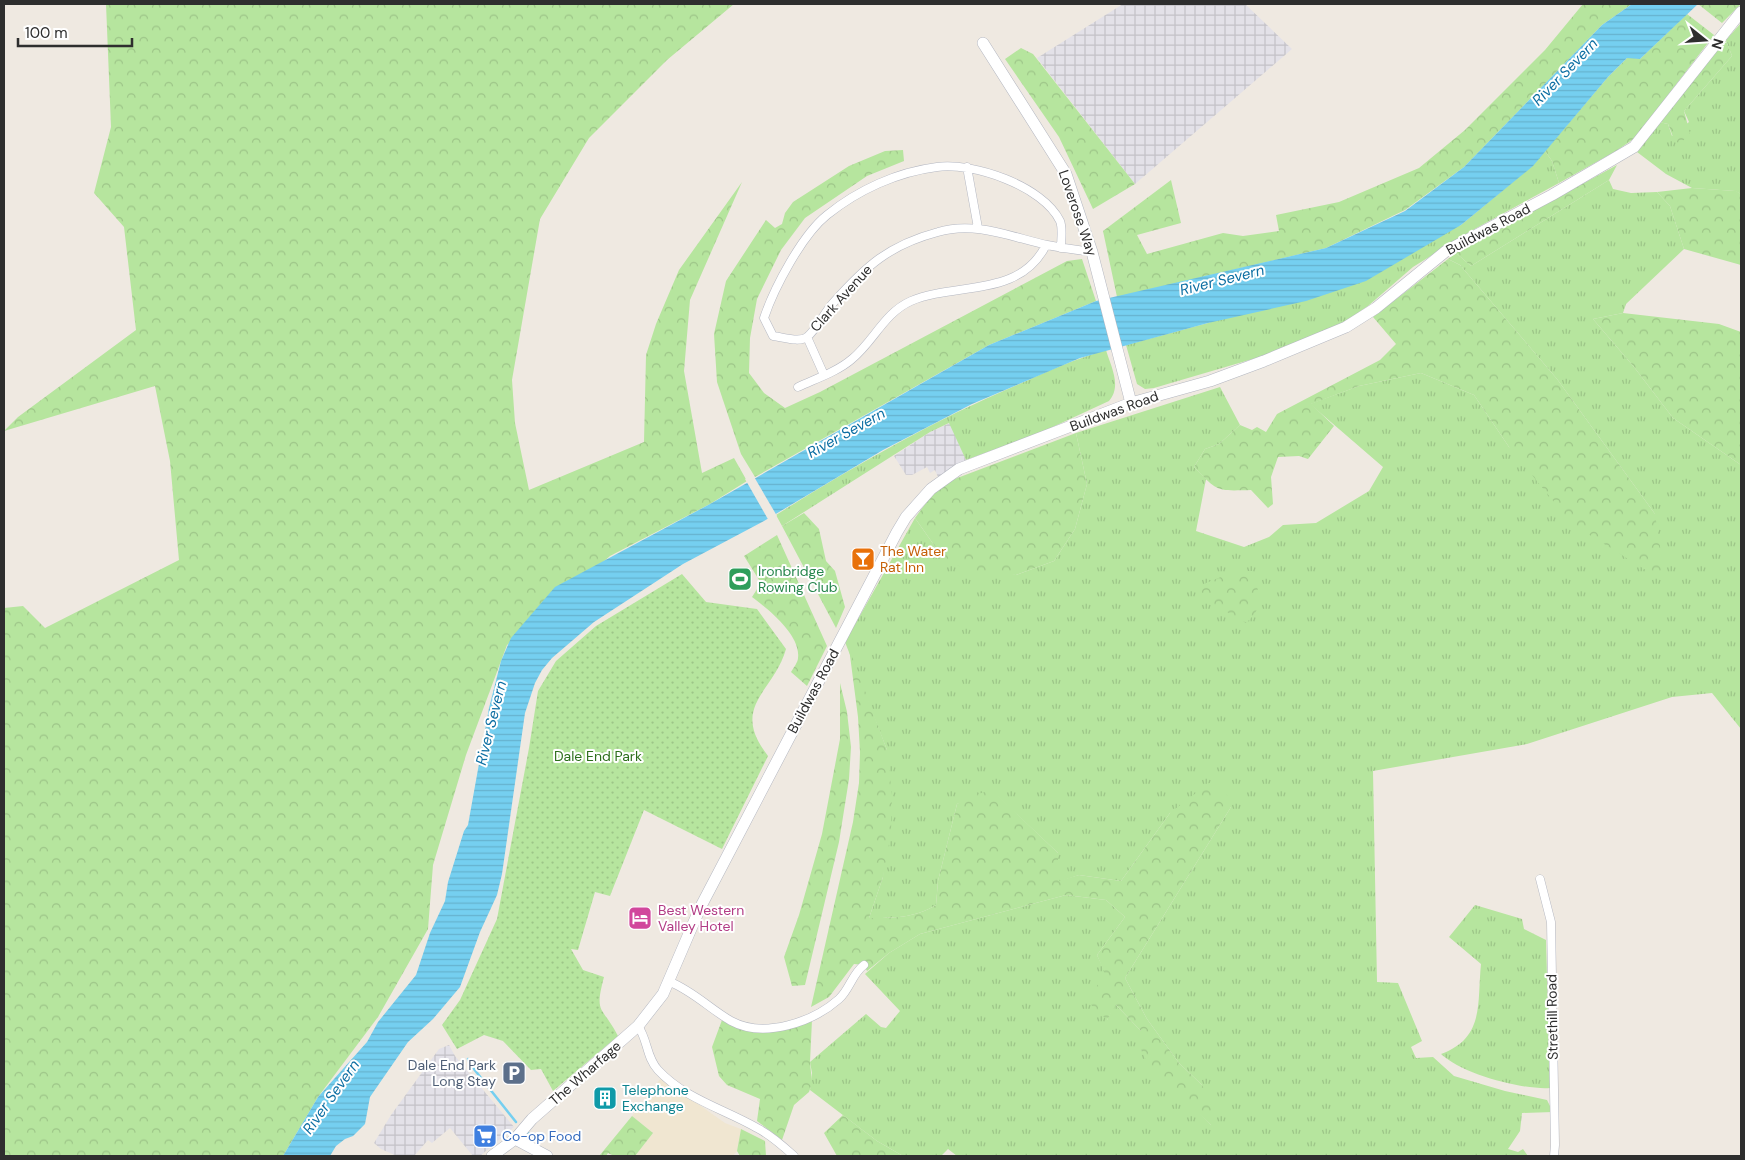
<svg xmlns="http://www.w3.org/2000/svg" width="1745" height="1160" font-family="'DM Sans',sans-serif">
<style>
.industrial{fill:url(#industrial-grid)}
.education{fill:#f0e6d1}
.grass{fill:url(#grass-tufts)}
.forest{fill:url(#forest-crowns)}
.park{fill:url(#park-dots)}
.water{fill:url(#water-rules)}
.pier{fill:#efe9e1}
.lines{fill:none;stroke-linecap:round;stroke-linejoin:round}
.stream{stroke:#75cff0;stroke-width:2.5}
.street-casing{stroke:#b4b7c1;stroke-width:9}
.secondary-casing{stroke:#b4b7c1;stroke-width:12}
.street{stroke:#fff;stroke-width:8}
.secondary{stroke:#fff;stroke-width:11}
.labels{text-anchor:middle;stroke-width:4;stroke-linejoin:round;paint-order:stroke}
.street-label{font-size:14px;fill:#2e2e2e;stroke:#fff}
.food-label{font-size:14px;fill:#c56008;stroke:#fff;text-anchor:start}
.leisure-label{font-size:14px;fill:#27864d;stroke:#fff;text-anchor:start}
.park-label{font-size:14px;fill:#2c6e1b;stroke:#fff}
.hotel-label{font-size:14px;fill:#b23c85;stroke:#fff;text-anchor:start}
.service-label{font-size:14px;fill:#4e5e75;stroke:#fff;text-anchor:end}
.culture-label{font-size:14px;fill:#0d838f;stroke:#fff;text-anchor:start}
.shop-label{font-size:14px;fill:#366cbe;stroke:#fff;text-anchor:start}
.water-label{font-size:15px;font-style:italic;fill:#0d6fa3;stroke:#fff}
</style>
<defs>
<pattern id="industrial-grid" width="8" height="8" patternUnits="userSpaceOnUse" patternTransform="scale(1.25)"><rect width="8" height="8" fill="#e3e1e8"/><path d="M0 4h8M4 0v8" fill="none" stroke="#c3c1c7"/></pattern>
<pattern id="grass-tufts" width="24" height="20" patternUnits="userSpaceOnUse" patternTransform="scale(1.25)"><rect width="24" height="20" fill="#b6e59e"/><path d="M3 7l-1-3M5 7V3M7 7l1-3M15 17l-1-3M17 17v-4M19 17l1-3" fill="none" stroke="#9dc588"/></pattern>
<pattern id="forest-crowns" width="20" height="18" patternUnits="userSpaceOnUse" patternTransform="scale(1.25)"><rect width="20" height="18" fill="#b6e59e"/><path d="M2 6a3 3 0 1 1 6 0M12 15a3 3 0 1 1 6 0" fill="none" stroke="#9dc588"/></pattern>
<pattern id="park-dots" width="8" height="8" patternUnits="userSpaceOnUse" patternTransform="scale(1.25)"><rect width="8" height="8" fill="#b6e59e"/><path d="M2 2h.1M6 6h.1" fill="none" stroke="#9dc588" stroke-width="1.8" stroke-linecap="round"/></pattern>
<pattern id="water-rules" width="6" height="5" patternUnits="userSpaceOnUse" patternTransform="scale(1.25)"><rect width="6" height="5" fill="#75cff0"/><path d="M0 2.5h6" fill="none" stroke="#66b2ce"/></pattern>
</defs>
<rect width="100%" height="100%" fill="#efe9e1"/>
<path class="industrial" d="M1123,4H1245L1292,49L1135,184L1037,58Z
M950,423L966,460L938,477L935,470L930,473L927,467L912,475H906L894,456L930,432Z
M449,1045L455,1056L514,1127L480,1156H473L450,1128L432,1143L428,1140L415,1155L397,1156L381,1149L374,1143L391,1115L439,1049Z"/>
<path class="education" d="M661,1078L725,1123L741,1129L737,1151L733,1156H635L653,1133L632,1116Z"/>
<path class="grass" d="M1741,23V194L1735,191L1692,188L1666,174L1637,152L1659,122L1668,124L1672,136L1689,122L1684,111L1732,56L1726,40Z
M1545,151L1552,161L1559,183L1471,231L1413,267L1368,306L1343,323L1263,356L1154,388L1145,389L1137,384L1126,345L1208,323L1461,225L1532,166Z
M1609,180L1613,189L1631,193L1657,192L1670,206L1684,249L1626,304L1623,313L1593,319L1634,367L1673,418L1741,465V729L1712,693L1672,697L1527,744L1373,771L1377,982L1398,983L1422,1041L1411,1047L1416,1058L1433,1057L1454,1076L1505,1091L1547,1100L1553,1112L1522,1113L1520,1131L1508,1149L1518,1152L1523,1149L1528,1156H957L948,1149L941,1156H903L877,1141L810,1090L812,1073L810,1062L866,1014L881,1027L886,1028L900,1011L865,974L889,953L920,934L1066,895L1106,900L1125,917L1097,955L1106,974L1107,1020L1115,1004L1141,1031V1050L1211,1125L1202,1085L1179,1063L1147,1019L1125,978L1231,807L1170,813L1121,881L1079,875L1058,882V853L992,791L957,804L938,881L936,905C915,918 893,918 869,918L883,877L887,750L845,642L915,518L941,555L1016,575L1054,561L1075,529L1087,484L1076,433L1220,387L1240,425L1219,444L1205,449L1194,467L1206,479L1196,531L1244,547L1269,537L1283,525L1316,523L1369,491L1383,467L1310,404L1359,386L1421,373L1474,395L1509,447L1655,514L1557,379L1460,265L1448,259L1456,253L1471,266Z
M1106,350C1111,367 1122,386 1109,401L1044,431L966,460L949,423L930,432L782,526L776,515C854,466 932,421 1017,385C1046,372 1075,359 1106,350Z
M1475,905L1522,919L1524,929L1546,940L1550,1088C1522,1090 1462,1074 1441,1054C1485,1038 1477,1003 1481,964L1449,937Z"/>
<path class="forest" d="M106,4H734L667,60L589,138L540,219L512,380L515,423L529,490L644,442L646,355L656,324L679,270L742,182L690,300L684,371L702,473L734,458L747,481L710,504L610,556L507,645L466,755L433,865L428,929L378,1017L318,1097L283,1156H4V608L23,606L45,628L179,560L170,461L155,386L4,431L18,417L136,330L124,227L94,193L111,127Z
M1583,4H1632L1602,25L1464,167L1405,210L1326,248L1117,297L1103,231L1171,180L1181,223L1137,235L1147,254L1223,233L1243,236L1279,231L1276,215L1339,202L1419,168L1465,130L1545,50Z
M1698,4H1741L1722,23Z
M1687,14L1714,35L1635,138L1616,151L1559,183L1552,161L1545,151L1608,77L1628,57L1640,59Z
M1726,40L1732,56L1684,111L1690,133L1681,143L1675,142L1668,124L1659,122Z
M1021,48L1033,54L1135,184L1093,209L1059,137L1005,59Z
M903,150L904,161L867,176L805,218L781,250L757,299L750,338L749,373L764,393L785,408L820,392L1067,261L1082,259L1096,301L989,345L755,477L741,454L717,382L714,334L726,281L766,220L775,228L782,224L785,213L793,202L849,166L885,151Z
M1617,165L1609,180L1471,266L1456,253Z
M1692,188L1736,191L1741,194V265L1684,249L1670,206L1657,192Z
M1448,259L1460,265L1557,379L1655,514L1664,572L1657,577L1572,524L1509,447L1474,395L1421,373L1359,386L1311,404L1334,426L1308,459L1299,456L1278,457L1271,477L1273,504L1268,508L1251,490C1216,491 1218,492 1194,467L1205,449L1219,444L1240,425L1252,430L1257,427L1266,432L1277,414L1380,360L1396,344L1373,317Z
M1623,313L1719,324L1741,332V465L1673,418L1634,367L1593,319Z
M1076,433L1087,484L1075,529L1054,561L1016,575L969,572L941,555L915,518L931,496L952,480Z
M804,513L819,529L826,561L835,571L845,607L836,628L782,526Z
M777,535L827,646L807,686L791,672C794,667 798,662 798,658C801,635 768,609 752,597L761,583L744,556Z
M1236,571H1252C1259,593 1266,606 1246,623L1206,600L1201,591L1206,583Z
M849,648L887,750L892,795L891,833L883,877L869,918C893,918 915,918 936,905L938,881L957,804L971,796L992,790L1058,853V881L1079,875L1121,881L1170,813L1209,783L1225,789L1231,807L1125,978L1147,1019L1179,1063L1202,1085L1217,1112L1211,1125L1189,1103L1154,1075L1141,1050V1031L1116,1005L1107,1020L1087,1001L1105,974L1097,955L1125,917L1106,900L1066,895L920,934L889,953L867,971L864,965L854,964L829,997L811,1007L853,822L859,783L860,752L858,717Z
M840,683L847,712L851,747L849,779L839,842L805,985L792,986L784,957L799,915L822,834L840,739Z
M722,1020C757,1036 776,1027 812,1020L810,1062L812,1083L809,1092L794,1105L782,1140L757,1121L760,1099L727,1085L719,1076L712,1047Z
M843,1115L877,1141L903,1156H837L824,1133Z
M632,1116L653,1133L635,1156H614L608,1153L606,1156L600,1155Z
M741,1129L765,1141L766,1156H740L737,1151Z"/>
<path class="park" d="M682,574L706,602L757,609L786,649C774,692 729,706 768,756L722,849L644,810L610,896L595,892L578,950L571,949L583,970L604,977C594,1015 602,1005 618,1036L553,1091L541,1069L531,1070L503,1041L484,1035L457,1049L442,1025L460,1000L497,919L529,748L538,691L556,661L596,626Z"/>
<path class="water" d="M1632,4H1698L1640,59L1627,58L1608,77L1533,166L1461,225L1366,281L1306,301L1208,323L1080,358L972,404L883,450L764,521L683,564L594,622L552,658L542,670L535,683L525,713L502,874L497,895L480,932L460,987L433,1019L408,1042L370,1097L365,1124L353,1136L345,1139L336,1146L330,1156H283L318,1097L367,1042L378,1022L416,975L430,933L445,901L448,882L464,831L468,825L489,708L501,661L511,638L555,587L710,504L989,345L1096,301L1326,248L1405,211L1464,167L1602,25Z"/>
<path class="pier" d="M753,475L777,516L769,521L745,479Z"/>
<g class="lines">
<path class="stream" d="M468,1059L470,1064L516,1122
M528,1133L539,1140"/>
<g class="street-casing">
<path id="street" d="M967,167L978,228
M1061,248C1061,240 1063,228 1060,221C1043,186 973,162 937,167C897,172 858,190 827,215C802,235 774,288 764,318L773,336C783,337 799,343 807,337C817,329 824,313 833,303C866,266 889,245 938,232C975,221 1011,237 1047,245C1062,248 1077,250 1092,252
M807,337L824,375
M798,387C815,379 837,372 852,359C874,341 884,313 911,301C956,282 1020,298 1046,245
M1540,879L1551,922L1555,1145L1554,1156
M670,982C693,991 710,1009 731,1021C764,1039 813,1022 839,999C850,989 852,974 864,965
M638,1026C648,1040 646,1057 658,1070C685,1099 724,1109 757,1128C771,1135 783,1146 794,1156"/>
</g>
<g class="secondary-casing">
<path id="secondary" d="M983,43L1066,174L1092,252L1131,403
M515,1139L547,1156
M492,1156L515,1139L532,1119L638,1026L663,994L700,908L897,532L906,517L931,489L959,469L1131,403L1210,381L1264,361L1346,327L1376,308L1446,251L1552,195L1634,147L1741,12"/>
</g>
<use href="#street" class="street"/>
<use href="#secondary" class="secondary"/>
</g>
<defs>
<g id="bar-square" transform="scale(1.25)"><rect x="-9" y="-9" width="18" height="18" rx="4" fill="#e8710a" stroke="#fff"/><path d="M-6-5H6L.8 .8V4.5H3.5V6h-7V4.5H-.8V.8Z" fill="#fff"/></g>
<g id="stadium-square" transform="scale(1.25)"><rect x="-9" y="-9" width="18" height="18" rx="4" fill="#2e9e5b" stroke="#fff"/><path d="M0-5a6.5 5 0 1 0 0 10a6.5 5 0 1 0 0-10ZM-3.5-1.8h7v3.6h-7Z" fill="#fff"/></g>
<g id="hotel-square" transform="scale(1.25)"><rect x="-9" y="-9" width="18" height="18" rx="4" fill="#d1479c" stroke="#fff"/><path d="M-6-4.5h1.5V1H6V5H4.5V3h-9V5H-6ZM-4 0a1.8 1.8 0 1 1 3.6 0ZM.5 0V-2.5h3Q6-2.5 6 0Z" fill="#fff"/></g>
<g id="parking-square" transform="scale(1.25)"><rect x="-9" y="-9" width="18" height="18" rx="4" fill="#5c6f8a" stroke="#fff"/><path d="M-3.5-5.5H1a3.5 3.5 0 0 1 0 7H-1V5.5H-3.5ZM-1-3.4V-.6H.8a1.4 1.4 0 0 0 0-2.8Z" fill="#fff"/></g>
<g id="building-square" transform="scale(1.25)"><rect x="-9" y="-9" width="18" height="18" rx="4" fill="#0f9aa8" stroke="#fff"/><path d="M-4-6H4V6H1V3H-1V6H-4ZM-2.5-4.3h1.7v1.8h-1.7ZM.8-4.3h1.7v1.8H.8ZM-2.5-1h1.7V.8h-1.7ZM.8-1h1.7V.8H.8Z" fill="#fff"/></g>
<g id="supermarket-square" transform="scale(1.25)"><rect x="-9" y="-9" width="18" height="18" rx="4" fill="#3f7fe0" stroke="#fff"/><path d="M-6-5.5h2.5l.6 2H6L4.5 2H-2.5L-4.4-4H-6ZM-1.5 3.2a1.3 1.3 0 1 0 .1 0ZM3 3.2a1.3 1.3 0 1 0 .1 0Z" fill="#fff"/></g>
</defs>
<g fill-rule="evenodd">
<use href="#bar-square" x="863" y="559"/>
<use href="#stadium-square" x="740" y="579"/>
<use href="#hotel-square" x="640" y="918"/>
<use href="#parking-square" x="514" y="1073"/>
<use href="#building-square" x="605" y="1098"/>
<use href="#supermarket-square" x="485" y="1136"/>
</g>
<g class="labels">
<g class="street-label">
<text transform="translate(1078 213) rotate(71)" y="5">Loverose Way</text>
<text transform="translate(1488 229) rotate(-28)" y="5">Buildwas Road</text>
<text transform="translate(841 298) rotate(-48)" y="5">Clark Avenue</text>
<text transform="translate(1114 411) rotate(-20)" y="5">Buildwas Road</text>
<text transform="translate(813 691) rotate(-62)" y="5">Buildwas Road</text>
<text transform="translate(1552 1017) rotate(-91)" y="5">Strethill Road</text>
<text transform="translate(585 1073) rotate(-41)" y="5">The Wharfage</text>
</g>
<g class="food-label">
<text x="880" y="556">The Water<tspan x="880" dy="16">Rat Inn</tspan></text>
</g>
<g class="leisure-label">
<text x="758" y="576">Ironbridge<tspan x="758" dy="16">Rowing Club</tspan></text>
</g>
<g class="park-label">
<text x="598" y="761">Dale End Park</text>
</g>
<g class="hotel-label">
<text x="658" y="915">Best Western<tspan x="658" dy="16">Valley Hotel</tspan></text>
</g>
<g class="service-label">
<text x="496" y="1070">Dale End Park<tspan x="496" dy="16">Long Stay</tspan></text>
</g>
<g class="culture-label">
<text x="622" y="1095">Telephone<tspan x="622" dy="16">Exchange</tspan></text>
</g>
<g class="shop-label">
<text x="502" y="1141">Co-op Food</text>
</g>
<g class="water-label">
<text transform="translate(1565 72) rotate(-46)" y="5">River Severn</text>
<text transform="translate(1222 280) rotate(-14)" y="5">River Severn</text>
<text transform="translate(846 433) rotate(-29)" y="5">River Severn</text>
<text transform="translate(491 723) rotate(-76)" y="5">River Severn</text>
<text transform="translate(331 1097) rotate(-55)" y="5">River Severn</text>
</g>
</g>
<rect width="1745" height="1160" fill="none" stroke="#2e2e2e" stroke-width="10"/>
<g transform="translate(1705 40) rotate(107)" stroke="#ffffff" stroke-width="4" paint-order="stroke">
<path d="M0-4L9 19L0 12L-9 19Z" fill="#2e2e2e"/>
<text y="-8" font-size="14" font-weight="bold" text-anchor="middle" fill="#2e2e2e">N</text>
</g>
<path d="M18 38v8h114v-8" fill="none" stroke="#2e2e2e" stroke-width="2.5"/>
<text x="25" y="38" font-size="15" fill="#2e2e2e" stroke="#ffffff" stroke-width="4" paint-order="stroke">100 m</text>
</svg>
